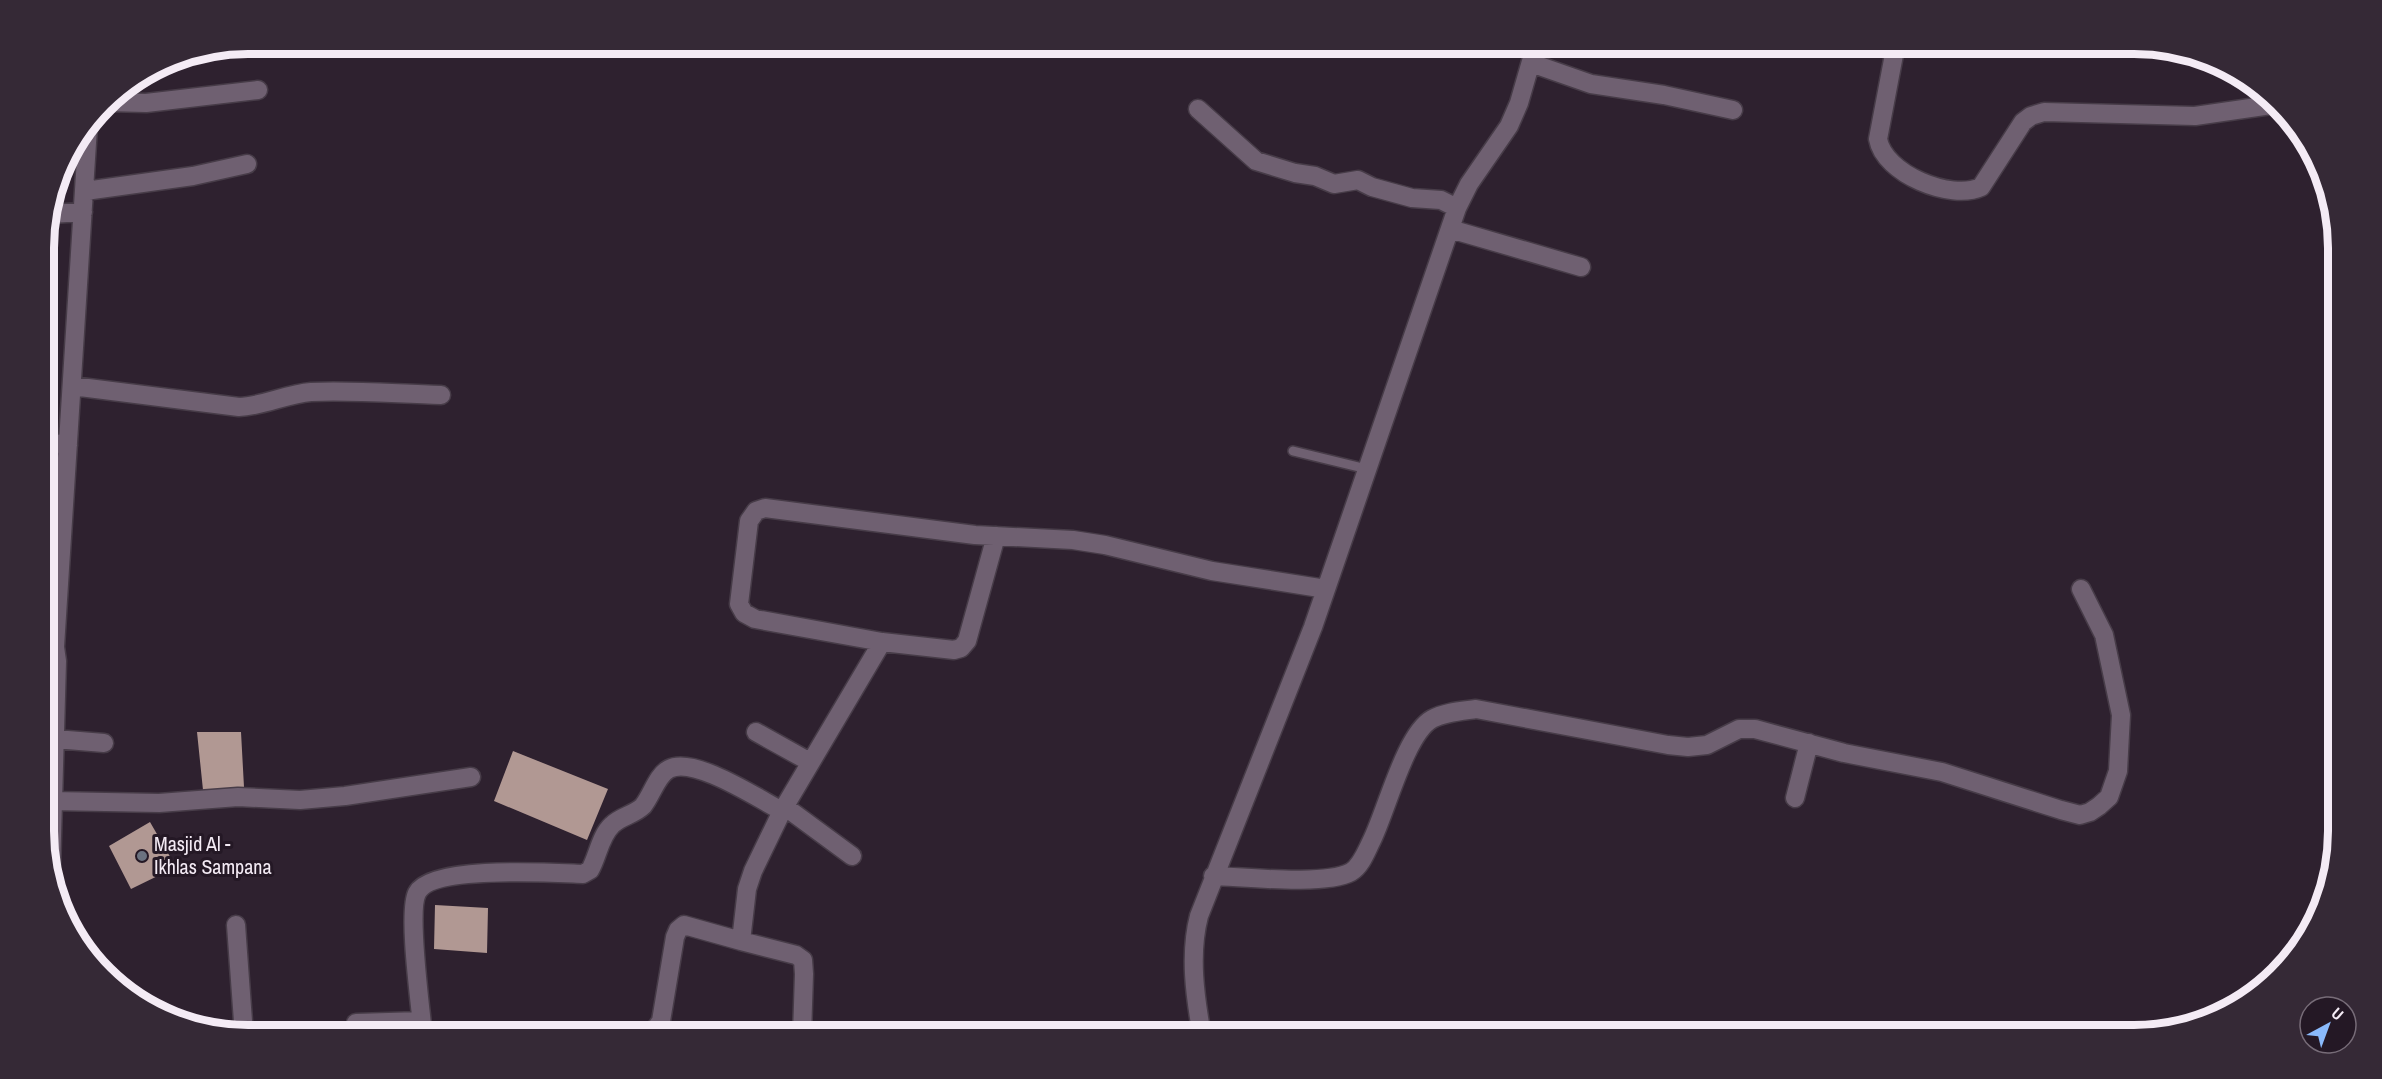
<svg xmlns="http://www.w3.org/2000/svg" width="2382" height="1079" font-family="'Archivo Narrow',sans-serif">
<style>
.building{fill:#b19893}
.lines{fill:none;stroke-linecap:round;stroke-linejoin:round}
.lane-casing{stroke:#473c48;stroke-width:12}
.street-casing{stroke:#473c48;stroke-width:21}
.lane{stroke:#6f6071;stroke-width:9}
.street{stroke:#6f6071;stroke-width:18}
.worship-dot{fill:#6b7280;stroke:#241825;stroke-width:2}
.labels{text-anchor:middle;stroke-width:6;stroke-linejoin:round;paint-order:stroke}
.poi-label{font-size:20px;fill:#f4ebf5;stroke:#241825;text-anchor:start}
.rim{fill:none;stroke:#f4ebf5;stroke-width:8}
</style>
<rect width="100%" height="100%" fill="#2e212f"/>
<path class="building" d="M197,732H241L244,787L203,790Z
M513,751L608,789L587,840L494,801Z
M150,822L176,867L131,889L109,846Z
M435,905L488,908L487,953L434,949Z"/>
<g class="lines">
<g class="lane-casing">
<path id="lane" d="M1293,451L1367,469"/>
</g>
<g class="street-casing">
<path id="street" d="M1896,44L1878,139C1884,174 1951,201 1981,187L2023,122L2031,116L2044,112L2195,116L2271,105
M1531,63L1591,84L1664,95L1733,110
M107,102L146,103L258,90
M1198,109L1256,161L1295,173L1315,176L1334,184L1358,180L1372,187L1412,198L1441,200L1457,208
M85,191L193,176L247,164
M50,214L83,212
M1450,229L1581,267
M72,386L239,407C264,406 286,394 311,392C354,390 398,394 441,395
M44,442L68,445
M996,536L967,641L961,648L954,650L882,642L755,619L744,613L739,604L749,521L756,511L765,508L975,535L1073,540L1105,545L1212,571L1326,589
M756,732L810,762
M55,739L104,743
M1795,798L1809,743
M52,801L159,803L238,797L300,800L345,796L471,777
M784,806L852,856
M51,871L57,661L55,647L88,127
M1213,876C1245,877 1325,886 1351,872C1361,866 1366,852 1371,842C1386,813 1405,734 1432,719C1445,712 1462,711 1476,709L1668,745L1688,747L1707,745L1739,729H1755L1844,753L1942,772L2061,810L2080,815L2090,812L2099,806L2109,797L2118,771L2121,715L2104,635L2081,589
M236,925L244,1035
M356,1023L421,1021
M423,1035C421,1009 407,913 417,893C431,865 554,873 583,874L590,870C598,856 600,836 612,825C621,816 634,815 643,806C652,795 657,775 669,769C694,756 757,798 782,811
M647,1035L654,1031L661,1021L675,937L678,930L684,925L741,941
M802,1035L804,974L803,960L796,955L741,941L747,889L753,871L782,811L882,642
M1202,1035C1195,997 1189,954 1199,916L1313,627L1457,208L1469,184L1509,126L1519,103L1536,44"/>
</g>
<use href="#lane" class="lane"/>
<use href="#street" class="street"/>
</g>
<circle class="worship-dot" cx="142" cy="856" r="6"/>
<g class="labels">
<g class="poi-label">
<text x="154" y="851">Masjid Al -<tspan x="154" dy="23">Ikhlas Sampana</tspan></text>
</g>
</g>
<path d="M0 0H2382V1079H0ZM248 54H2134A194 194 0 0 1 2328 248V831A194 194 0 0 1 2134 1025H248A194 194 0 0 1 54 831V248A194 194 0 0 1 248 54Z" fill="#352936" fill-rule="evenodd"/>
<path class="rim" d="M248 54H2134A194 194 0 0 1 2328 248V831A194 194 0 0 1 2134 1025H248A194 194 0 0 1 54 831V248A194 194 0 0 1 248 54Z"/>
<g transform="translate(2328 1025) rotate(41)"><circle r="28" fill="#241825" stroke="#776c78" stroke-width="1.5"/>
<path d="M0-4.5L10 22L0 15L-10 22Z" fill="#8abafc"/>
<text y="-9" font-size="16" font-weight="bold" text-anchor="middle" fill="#f4ebf5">U</text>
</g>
</svg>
